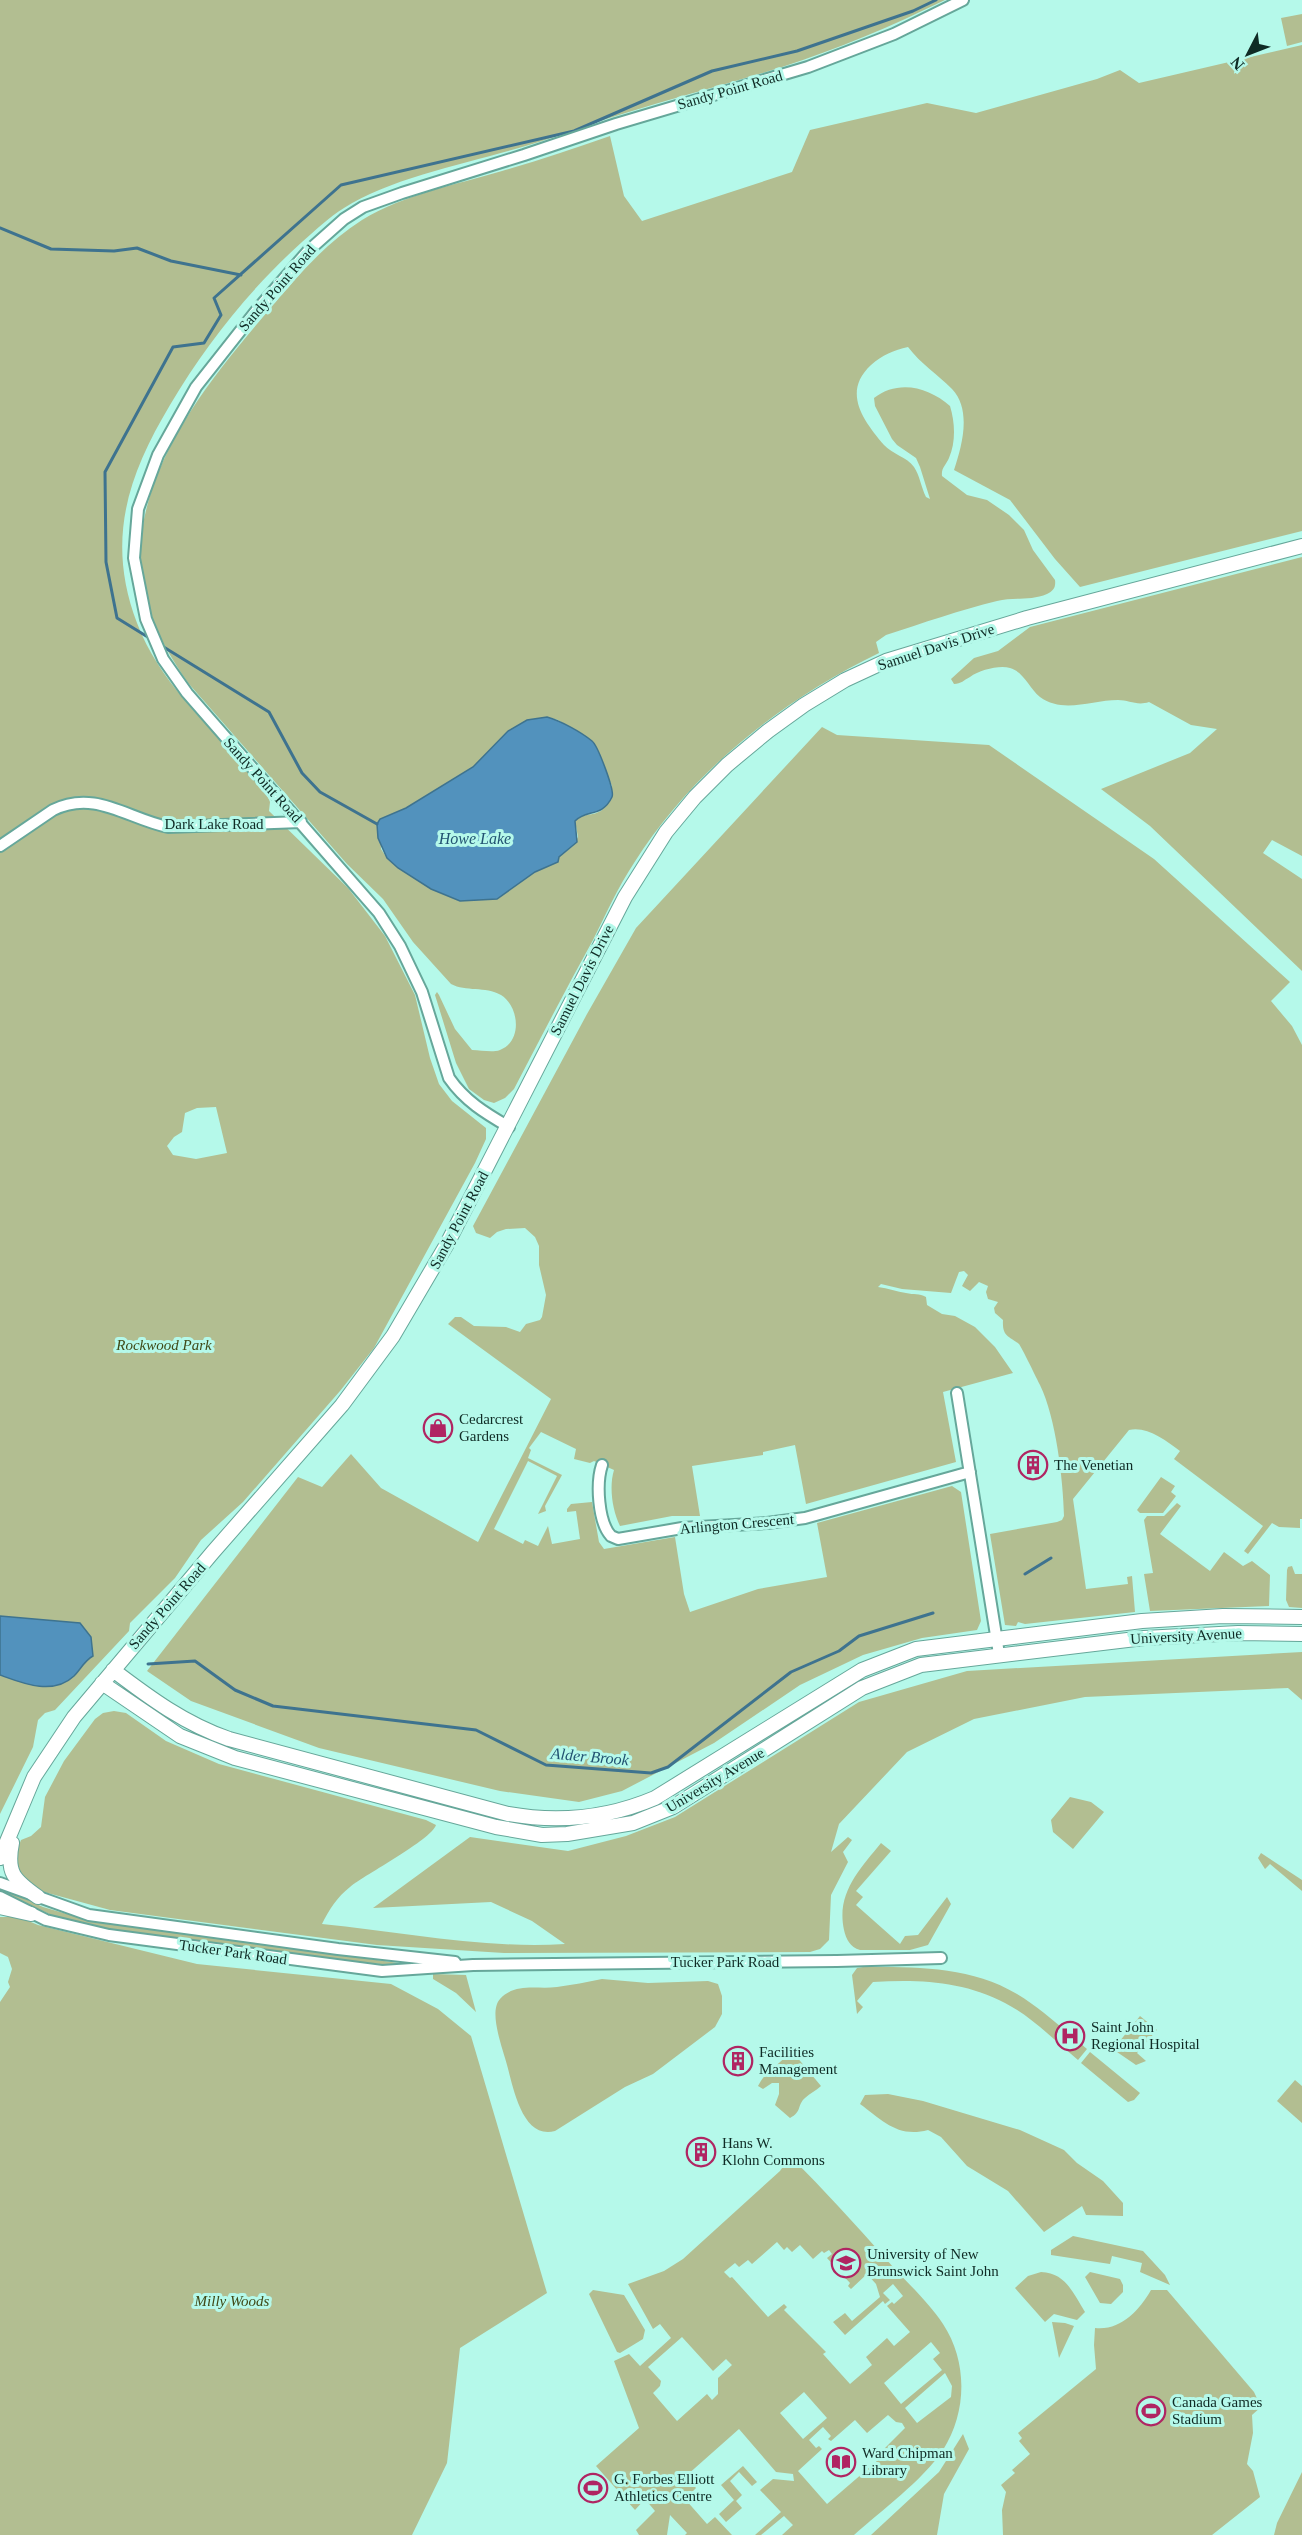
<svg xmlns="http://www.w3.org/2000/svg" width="1302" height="2535" font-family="'Times New Roman',serif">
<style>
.green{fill:#b2be91;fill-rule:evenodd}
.water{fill:#5292bd;stroke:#3e738f;stroke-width:1.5}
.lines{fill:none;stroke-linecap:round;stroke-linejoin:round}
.stream{stroke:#3e738f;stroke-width:3}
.minor-casing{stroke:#66a79a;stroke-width:14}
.major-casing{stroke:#66a79a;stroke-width:16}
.minor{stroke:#fff;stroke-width:10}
.major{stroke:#fff;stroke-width:14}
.labels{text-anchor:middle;stroke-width:6;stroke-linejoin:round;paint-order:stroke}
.street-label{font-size:15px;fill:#0f2b25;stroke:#b5f9ea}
.park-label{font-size:15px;font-style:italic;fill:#404a18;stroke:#b5f9ea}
.poi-label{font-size:15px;fill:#0f2b25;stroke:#b5f9ea;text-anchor:start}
.water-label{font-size:16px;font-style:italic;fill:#225372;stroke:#b5f9ea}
</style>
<rect width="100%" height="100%" fill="#b5f9ea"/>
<path class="green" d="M0,0H945C892,26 838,49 782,67C728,84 673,98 619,115C589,124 560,136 529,145C474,162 392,177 344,208C328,218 316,230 302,242C250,289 206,344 170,405C127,477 106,541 137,623C164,694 225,736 267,795L270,802L269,811L348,888L385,936L415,995L430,1058L439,1084L452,1101L486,1128V1139L475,1163L374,1348L340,1391L243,1502L201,1540L175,1578L130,1623L129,1631L55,1710L45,1713L38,1720L33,1747L0,1814ZM216,1107L227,1153L196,1159L173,1155L167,1146L174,1137L182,1132L185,1113L197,1108Z
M1302,14V42L1287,46L1281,18Z
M1302,45V531L1080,587L1055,559L1010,500L954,470C962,446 972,410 952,389C937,374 921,364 908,347C894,350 882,355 871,365C842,392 863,420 884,445C892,454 907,457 914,467C920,476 921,487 926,497L930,499L920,467L916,458L897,445L892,439L875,406L874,398C898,379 929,387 950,406C955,422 956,442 949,458C946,465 941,468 942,476L967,495L987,500L1009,515L1024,530L1033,550L1055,580C1056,588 1053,591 1047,594C1031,601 1013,597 997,601C960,610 923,623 886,635L876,642L879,653C781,701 693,770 634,863C618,887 606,914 593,940C566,989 540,1039 514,1089L505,1098L494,1103L484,1100L469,1089L456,1063L435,995L437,992L439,995L455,1029L472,1050C481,1050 492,1053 500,1050C523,1041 519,1006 501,995C485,986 466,992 451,984L413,942L383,899L347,864L189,684C162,646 137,599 140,551C145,458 210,379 268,311C296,278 324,244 362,220C405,194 455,185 502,171C539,161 574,148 610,136L624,196L642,221L792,172L810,130L927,103L976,113L1097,79L1120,70L1139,83ZM547,717L558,720L593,742L612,786C610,794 607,804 602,810C593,817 583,812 575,821L578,837L573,846L559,857L557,862L535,872L506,893L460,901L431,889L387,858L381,849L380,819L406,808L473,767L508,731Z
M1302,557V856L1272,840L1263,853L1302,879V971L1150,826L1101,789L1190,753L1217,729L1191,725L1149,702C1137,706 1129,700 1118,700C1092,700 1063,714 1040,697C1029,688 1024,672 1010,668C999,665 980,670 970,677C964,680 961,684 954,684L951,679L974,658L998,651L1030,627Z
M822,727L837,735L989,745L1154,859L1290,982L1271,1001L1292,1026L1302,1045V1519H1300V1528L1279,1527L1272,1523L1248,1554L1244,1551L1263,1526L1174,1459L1180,1451C1165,1440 1147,1426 1129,1430L1073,1499L1086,1589L1128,1584L1127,1577L1132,1576L1135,1612L1025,1624L1018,1622L1016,1626L1005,1625L990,1534L1057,1522L1062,1520L1064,1516C1063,1479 1056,1418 1040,1385C1037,1379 1022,1348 1019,1344C1009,1336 1002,1337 1003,1320L995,1313L994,1308L998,1302L988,1299L986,1292L988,1286L979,1282L970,1291L962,1286L968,1275L964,1271L959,1272L951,1293L902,1289L881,1284L878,1287C888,1288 897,1292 906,1293C914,1295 919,1293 926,1297L927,1305L942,1314L955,1316L975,1327L995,1347L1013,1373L943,1392L956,1462L806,1504L795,1445L763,1452V1455L692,1466L700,1516H672L620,1526C612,1510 609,1486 614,1470L594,1461L590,1463L574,1459L576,1449L541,1432L529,1448L531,1450L528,1458L562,1475L545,1506L546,1511L538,1514L557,1476L528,1461L494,1529L523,1544L525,1540L538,1546L548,1526L552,1544L580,1539L576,1511L567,1512V1509L571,1504L592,1502L599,1542L604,1549L675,1537L684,1594L690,1612L758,1589L827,1577L817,1523L952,1486L961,1492L981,1621L977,1630L922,1638L863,1655L800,1685L714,1743L622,1791L579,1802L500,1791L319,1748L191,1701L147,1671L298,1477L322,1487L351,1454L381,1488L478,1542L551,1399L448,1324L455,1317H461L474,1326L506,1327L520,1332L526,1324L540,1320L542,1317L546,1295L539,1265V1246L535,1237L525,1228L506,1229L497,1232L490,1238L476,1233L473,1226L587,1014L636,928Z
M1161,1477L1175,1486L1171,1492L1176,1496L1163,1513H1140L1137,1510Z
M1177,1503L1181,1506L1160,1534L1210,1571L1224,1552L1243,1566L1252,1561L1270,1575L1269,1606L1150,1611L1144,1574L1153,1573L1144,1520L1147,1516H1164Z
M1292,1566L1295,1574H1302V1608L1289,1607L1286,1600L1287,1570L1288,1567Z
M1302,1652V1700L1288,1688L1085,1697L974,1719L907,1752L839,1824L831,1852L848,1837L852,1840L843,1852L848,1862L831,1895L829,1940L820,1949L810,1952L504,1953L377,1945L110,1910L44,1892L32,1887L17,1870L16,1853L21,1840L31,1836L41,1827L45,1797L64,1761L95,1719L103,1713L114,1711L126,1713L166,1741L219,1764L426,1820L436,1825C431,1840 366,1874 350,1887C337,1897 329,1910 322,1924C403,1932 483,1949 565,1944L532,1921L491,1902L373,1908L470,1837L568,1851L626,1836L675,1817L859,1702L967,1671Z
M1070,1797L1091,1802L1104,1812L1073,1849L1053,1832L1051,1820Z
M881,1843L891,1851L856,1891L863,1897L856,1905L900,1944L905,1936L918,1935L947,1897L951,1904L928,1945L910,1950H860C850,1947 846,1939 844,1930C836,1893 860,1869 881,1843Z
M1261,1853L1302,1880V1891L1270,1864L1265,1869L1258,1858Z
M10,1892L43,1907L91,1921L406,1964H380L323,1958L96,1927L54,1916L9,1896L7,1894Z
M0,1917H19L38,1925L197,1964L391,1984L438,2009L471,2036L547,2293L460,2348L447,2463L412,2535H0V2002L10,1987L8,1982L12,1969L8,1957L0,1953Z
M863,1967C916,1967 970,1966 1017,1994C1042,2009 1064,2030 1087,2049L1078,2060C1054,2040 1032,2017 1005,2003C964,1981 918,1979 873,1982L857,2001L863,2007L857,2014L852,1975L857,1968Z
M433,1974L466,1975L476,2012L456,1993L433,1979Z
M602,1979L648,1983L708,1981L718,1984L722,1996V2014L715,2027L653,2074L625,2087L555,2131C522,2140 513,2086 507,2065C503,2049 488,2012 500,1999C516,1982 537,1990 557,1987C572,1985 587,1982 602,1979Z
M1140,2016L1157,2030L1137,2053L1146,2061L1136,2065L1117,2052L1115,2047Z
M791,2050L821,2086C816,2091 810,2093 805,2098C797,2105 802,2112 790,2118L775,2105L779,2094V2083H772L763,2089L758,2086C767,2068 779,2067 791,2050Z
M1090,2052L1140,2093L1134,2100L1128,2102L1081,2063Z
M1295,2080L1302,2086V2123L1277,2101Z
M888,2094L923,2101L1020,2130L1064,2150L1077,2163L1103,2181L1123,2203V2216L1086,2215L1082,2206L1044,2232L1008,2191L967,2166L941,2137L928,2130C898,2138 883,2121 860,2104L865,2095Z
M790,2156C823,2189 855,2224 886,2259C904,2280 928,2301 943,2324C968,2362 967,2412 943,2450C922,2481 882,2510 854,2535H782L793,2525L784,2516L761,2535H755L781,2512L760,2490L773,2479L794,2481L793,2474L776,2472L739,2429L686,2476L696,2488L685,2499L707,2524L715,2517L732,2535H685L687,2533L670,2515L667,2535H639L636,2530L655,2511L645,2499L635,2510L596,2466L639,2428L614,2361L629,2354L640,2366L671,2338L660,2324L653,2329L628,2284L664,2271L683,2259L780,2171ZM777,2242L784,2250L787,2247L792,2252L800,2245L813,2259L822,2251L824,2253L829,2250L832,2254L827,2258L850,2283L848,2286L851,2289L867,2274L876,2284L880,2297L852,2321L845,2313L833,2322L845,2335L883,2301L885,2304L890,2300L883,2293L893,2284L903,2296L894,2304L892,2302L887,2306L910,2332L894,2346L887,2338L866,2357L872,2365L850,2384L823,2354L826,2352L784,2310L787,2307L784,2304L768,2317L732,2277L730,2278L724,2272L735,2263L739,2267L748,2260L752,2264ZM682,2337L713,2371L726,2359L732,2365L718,2378V2394L712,2400L707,2394L677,2421L653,2393L660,2386L661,2381L648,2367ZM931,2342L940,2353L933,2359L942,2370L901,2404L884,2383ZM945,2373L952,2386L951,2397L917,2423L905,2408ZM804,2392L827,2418L803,2439L780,2413ZM888,2415L896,2422L902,2423L905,2428L882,2451L885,2454L827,2504L798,2471L822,2449L819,2446L816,2448L809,2440L823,2427L831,2436L828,2439L831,2441L855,2420L867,2433Z
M1073,2236L1143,2251L1165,2275L1170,2285L1140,2272L1142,2263L1112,2256L1110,2264L1051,2255V2250Z
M1041,2272C1066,2273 1073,2293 1085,2312L1077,2320L1054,2314L1045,2322L1015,2288L1028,2276Z
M1090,2272L1120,2279L1123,2285V2292L1111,2304L1100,2303L1085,2277Z
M593,2290L624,2295L645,2330L643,2339L620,2353L617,2352L589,2294Z
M1151,2290H1167L1254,2392L1261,2407L1252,2415L1253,2433L1247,2464L1253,2471L1260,2497L1212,2535H1003L1002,2510L1006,2492L1001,2485L1015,2473L1012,2470L1030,2454L1019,2441L1022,2438L1018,2433L1096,2369L1094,2345L1095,2328C1120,2331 1139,2311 1151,2290Z
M1052,2322L1065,2323L1074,2326L1059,2358Z
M963,2434L969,2449L944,2494L937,2535H871L939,2472Z
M743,2466L757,2482L752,2486L739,2472L730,2481L742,2495L736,2501L742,2508L726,2522L719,2514L734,2500L721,2485Z
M1302,2472V2535H1274L1277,2523Z"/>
<path class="water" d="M547,717C561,721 581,732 592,741C598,746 615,791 612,797C602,818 586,809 575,821L577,842L559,857L558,862L535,872L497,899L460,901L431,889L398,868L387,858L378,838L377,824L380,819L406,808L473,767L508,731L527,720Z
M0,1616L80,1623L91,1637L93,1656C85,1660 80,1670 74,1676C53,1696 22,1683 0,1675Z"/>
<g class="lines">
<path class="stream" d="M0,228L51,249L114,251L137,248L171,261L241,275
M151,639L117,618L106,562L105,472L173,347L204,343L221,315L214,298L341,185L574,131L712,71L797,51L913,11L936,0
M162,646L269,712L302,773L320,792L377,824
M1025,1574L1051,1558
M148,1664L195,1661L235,1690L273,1706L476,1730L546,1765L651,1773L668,1767L791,1672L839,1651L859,1636L933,1613"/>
<g class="minor-casing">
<path id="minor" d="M0,846L53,810C95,789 128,819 168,827L301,822
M509,1127C485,1113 465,1101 449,1078L422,992L400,946L379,913L187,693L163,659L146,619L134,558L138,509L158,455L196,387L256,311L308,251L344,219L363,207L402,193L524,155L616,124L808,67L894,34L963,0
M957,1393L999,1654
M602,1465C596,1483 598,1522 611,1536L618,1539L682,1528L767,1523L805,1518L970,1472
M0,1883L89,1915L338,1949L455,1962
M0,1897L46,1920L109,1935L382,1971L473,1965L837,1961L941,1958"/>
</g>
<g class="major-casing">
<path id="major" d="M113,1670C150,1698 185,1724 229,1739L508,1814C559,1823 608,1818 655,1798L862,1670L916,1649L1142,1621L1223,1616L1302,1617
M102,1683L180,1736L235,1758L496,1827L542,1835L567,1834L633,1823L673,1807L862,1688L921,1665L1144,1638L1238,1633L1302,1634
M12,1843C6,1873 14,1880 38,1897
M0,1858L34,1777L74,1717L213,1552L342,1405L393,1336L447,1244L625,897L666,832L695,797L727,765L768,731L804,705L845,680L886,661L1027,618L1302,546
M0,1907L31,1914"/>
</g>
<use href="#minor" class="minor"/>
<use href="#major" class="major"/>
</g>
<defs>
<g id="shop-ring" transform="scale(1.5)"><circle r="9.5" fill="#b5f9ea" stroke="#b02562" stroke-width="1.5"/><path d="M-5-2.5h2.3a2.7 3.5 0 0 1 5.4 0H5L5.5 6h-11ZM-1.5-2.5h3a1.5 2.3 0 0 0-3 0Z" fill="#b02562"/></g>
<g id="building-ring" transform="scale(1.5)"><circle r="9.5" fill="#b5f9ea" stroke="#b02562" stroke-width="1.5"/><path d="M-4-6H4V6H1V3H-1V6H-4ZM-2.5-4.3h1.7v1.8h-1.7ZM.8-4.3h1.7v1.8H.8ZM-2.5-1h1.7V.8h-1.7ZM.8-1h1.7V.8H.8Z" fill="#b02562"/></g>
<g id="hospital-ring" transform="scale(1.5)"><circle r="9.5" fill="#b5f9ea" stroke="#b02562" stroke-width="1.5"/><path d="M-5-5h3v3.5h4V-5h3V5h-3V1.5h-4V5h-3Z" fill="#b02562"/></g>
<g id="university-ring" transform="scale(1.5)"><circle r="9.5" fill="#b5f9ea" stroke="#b02562" stroke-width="1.5"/><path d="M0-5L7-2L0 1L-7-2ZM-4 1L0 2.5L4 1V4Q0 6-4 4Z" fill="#b02562"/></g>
<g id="stadium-ring" transform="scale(1.5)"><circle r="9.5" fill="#b5f9ea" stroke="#b02562" stroke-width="1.5"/><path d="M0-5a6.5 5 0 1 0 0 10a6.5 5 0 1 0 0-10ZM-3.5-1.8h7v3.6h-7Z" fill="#b02562"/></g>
<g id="library-ring" transform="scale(1.5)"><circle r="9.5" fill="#b5f9ea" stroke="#b02562" stroke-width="1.5"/><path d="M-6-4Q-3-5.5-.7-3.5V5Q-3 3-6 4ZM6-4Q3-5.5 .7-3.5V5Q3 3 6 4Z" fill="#b02562"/></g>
</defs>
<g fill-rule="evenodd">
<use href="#shop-ring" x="438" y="1428"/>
<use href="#building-ring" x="1033" y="1465"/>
<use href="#hospital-ring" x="1070" y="2036"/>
<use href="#building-ring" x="738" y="2061"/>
<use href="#building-ring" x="701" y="2152"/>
<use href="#university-ring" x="846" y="2263"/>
<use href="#stadium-ring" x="1151" y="2411"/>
<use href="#library-ring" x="841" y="2462"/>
<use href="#stadium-ring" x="593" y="2488"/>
</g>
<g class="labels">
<g class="street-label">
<text transform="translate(730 90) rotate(-16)" y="5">Sandy Point Road</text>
<text transform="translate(277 288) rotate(-49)" y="5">Sandy Point Road</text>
<text transform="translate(936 647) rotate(-18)" y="5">Samuel Davis Drive</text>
<text transform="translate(263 780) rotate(48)" y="5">Sandy Point Road</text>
<text x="214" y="829">Dark Lake Road</text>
<text transform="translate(582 980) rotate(-63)" y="5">Samuel Davis Drive</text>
<text transform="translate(459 1220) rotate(-62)" y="5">Sandy Point Road</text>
<text transform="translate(737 1524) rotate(-5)" y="5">Arlington Crescent</text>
<text transform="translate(167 1606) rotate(-49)" y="5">Sandy Point Road</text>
<text transform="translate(1186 1636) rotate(-3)" y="5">University Avenue</text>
<text transform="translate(715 1780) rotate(-31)" y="5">University Avenue</text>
<text transform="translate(233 1952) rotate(8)" y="5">Tucker Park Road</text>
<text x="725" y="1967">Tucker Park Road</text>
</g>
<g class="park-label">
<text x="164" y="1350">Rockwood Park</text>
<text x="232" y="2306">Milly Woods</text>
</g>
<g class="poi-label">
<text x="459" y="1424">Cedarcrest<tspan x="459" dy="17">Gardens</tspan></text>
<text x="1054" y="1470">The Venetian</text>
<text x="1091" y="2032">Saint John<tspan x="1091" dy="17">Regional Hospital</tspan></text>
<text x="759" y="2057">Facilities<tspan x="759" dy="17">Management</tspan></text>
<text x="722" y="2148">Hans W.<tspan x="722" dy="17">Klohn Commons</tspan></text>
<text x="867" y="2259">University of New<tspan x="867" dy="17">Brunswick Saint John</tspan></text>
<text x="1172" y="2407">Canada Games<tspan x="1172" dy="17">Stadium</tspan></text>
<text x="862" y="2458">Ward Chipman<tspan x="862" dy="17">Library</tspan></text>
<text x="614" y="2484">G. Forbes Elliott<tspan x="614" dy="17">Athletics Centre</tspan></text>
</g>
<g class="water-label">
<text x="475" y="844">Howe Lake</text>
<text transform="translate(590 1756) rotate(5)" y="6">Alder Brook</text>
</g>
</g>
<g transform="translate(1248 54) rotate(228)" stroke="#b5f9ea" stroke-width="4.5" paint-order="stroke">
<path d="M0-4.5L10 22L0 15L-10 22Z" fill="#0f2b25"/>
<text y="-9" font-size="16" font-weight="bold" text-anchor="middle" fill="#0f2b25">N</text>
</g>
</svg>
